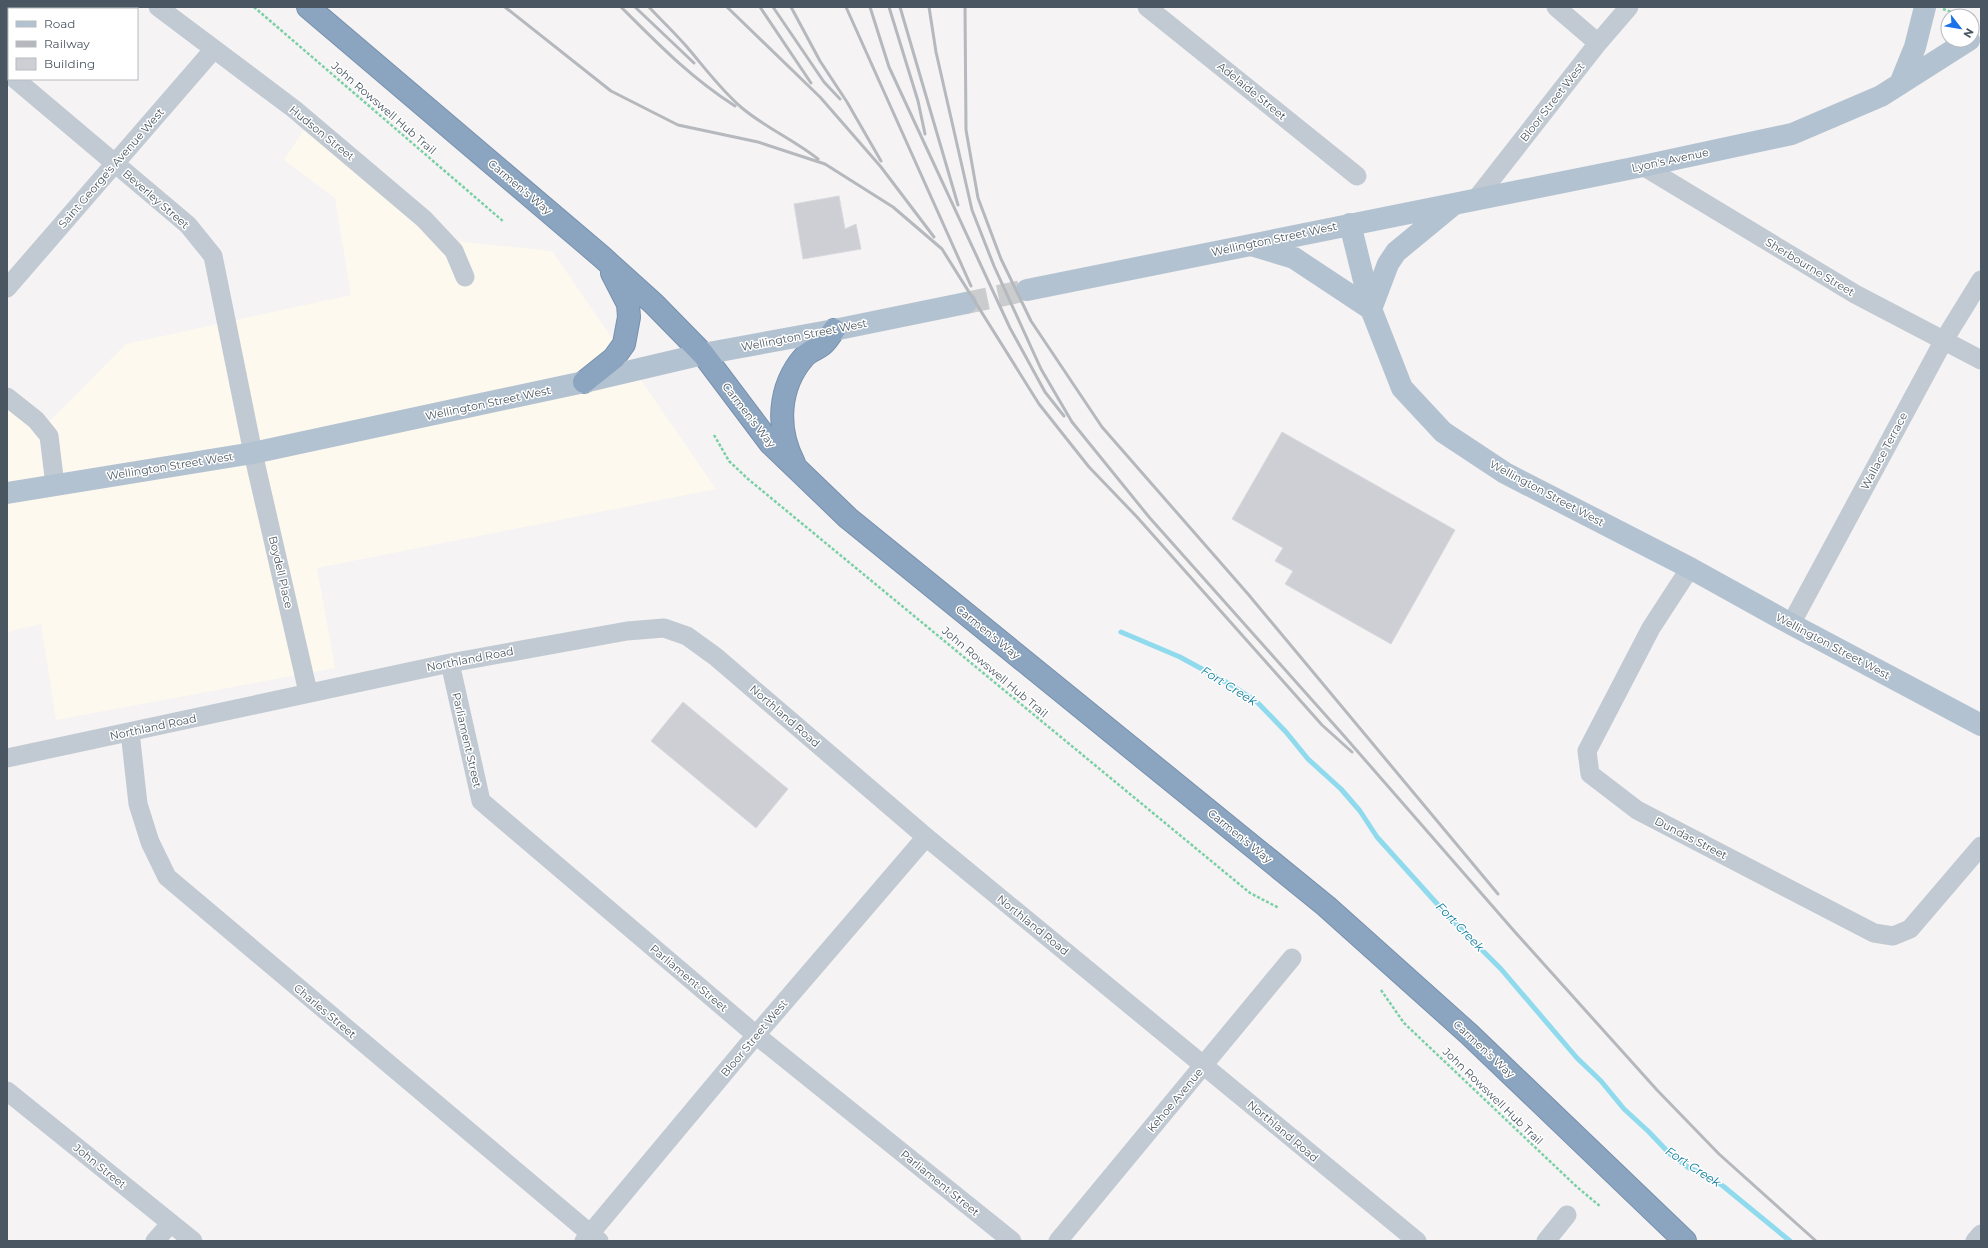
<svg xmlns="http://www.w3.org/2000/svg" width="1988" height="1248" font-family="Montserrat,sans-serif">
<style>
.commercial{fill:#fdf9ef}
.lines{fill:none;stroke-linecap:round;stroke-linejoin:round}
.stream{stroke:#90daee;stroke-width:5}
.building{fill:#cdcfd5;stroke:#d7d9de}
.major-tunnel{stroke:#caccce;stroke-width:22;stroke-dasharray:22 11;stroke-linecap:butt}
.highway-casing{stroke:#7690ad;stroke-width:24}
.path{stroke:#7ad0a6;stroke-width:2.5;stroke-dasharray:3 2;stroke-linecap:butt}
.minor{stroke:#c1cad2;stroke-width:19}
.major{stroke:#b3c2d1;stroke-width:22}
.highway{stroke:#8ba5c1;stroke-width:22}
.rail{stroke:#b5b8bd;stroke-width:3}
.labels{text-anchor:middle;stroke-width:3;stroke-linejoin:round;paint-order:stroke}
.street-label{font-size:11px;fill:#4a5661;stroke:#fff}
.water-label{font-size:12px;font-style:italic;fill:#0c7c9b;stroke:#fff}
</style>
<rect width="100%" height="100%" fill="#f5f3f3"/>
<path class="commercial" d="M307,125L443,240L552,251L716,489L317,568L335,668L56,720L41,624L7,632V406L39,432L126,344L351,295L335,198L284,160Z"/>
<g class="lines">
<path class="stream" d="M1121,632L1180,657L1233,686L1257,702L1286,732L1308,759L1341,789L1360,811L1377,837L1449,917L1501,969L1577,1058L1601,1081L1624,1109L1648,1131L1670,1154L1689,1168L1705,1174L1723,1186L1790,1241"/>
</g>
<path class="building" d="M839,196L845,229L856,224L861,249L803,259L794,204Z
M1282,432L1455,530L1391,644L1285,584L1293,571L1275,561L1283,548L1232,519Z
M683,702L788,789L756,828L651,741Z"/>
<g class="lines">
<path class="major-tunnel" d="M966,303L1027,290"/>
<g class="highway-casing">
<path id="highway" d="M308,7L602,257L654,304L703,354L770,443L848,518L1326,906L1469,1034L1685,1241
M584,382L614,358L624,344L629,317L628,304L612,273
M794,463C776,429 778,387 804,357C809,351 817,349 822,345C827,341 830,335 834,330"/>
</g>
<path class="path" d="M254,7L504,222
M1943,9L1957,14
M714,435L729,461L748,479L1250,893L1279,908
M1381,990L1404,1023L1577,1187L1601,1207"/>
<path class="minor" d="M158,7L294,109L424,219L454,251L465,277
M1147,7L1357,176
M1556,7L1598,43
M15,79L188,225L213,256L253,453L308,692
M1643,166L1855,294L1981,360
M1476,199L1598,43L1629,7
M7,288L214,49
M7,397L36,420L49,436L55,485
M1690,568L1651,628L1587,751L1590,774L1637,810L1874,933L1893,936L1910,929L1981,846
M1791,624L1944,340L1981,280
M450,663L481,801L756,1035L1012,1241
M130,732L138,804L150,842L167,877L599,1241
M7,758L450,663L627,631L664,628L687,636L716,657L926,837L1417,1241
M7,1091L193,1241
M155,1241L171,1223
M584,1241L756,1035L926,837
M1058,1241L1292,958
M1546,1241L1567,1215
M1975,1241L1981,1234"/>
<path class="major" d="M1900,84L1915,47L1925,7
M1350,224L1371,309L1402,388L1443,432L1505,473L1690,568L1791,624L1981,725
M1251,245L1294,258L1371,309
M1027,290L1643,166L1792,134L1881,96L1969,40
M1371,309L1388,264L1396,252L1453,205
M7,493L253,453L584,382L703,354L834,330L966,303"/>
<use href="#highway" class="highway"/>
<path class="rail" d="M505,7L611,91L678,125L758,142L825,164L893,207L942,249L1039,404L1089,467L1137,517L1322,725L1352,752
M621,7C658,44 691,78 735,106
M635,7L694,63
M649,7C661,20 675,33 687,47C705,68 721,90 742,108C766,128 794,140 818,159
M727,7L820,97L881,167L934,237
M760,7L811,83
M773,7L824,82L840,99
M791,7L820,61L847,102L881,161
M846,7L971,286
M870,7L889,67L1010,328L1045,392L1064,416
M889,7L918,101L925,134
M900,7L958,205
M929,7L936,52L972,210L994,266L1041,369L1072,422L1149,517L1345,737L1515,932L1657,1090L1719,1154L1816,1241
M965,7L966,130L978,198L1001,259L1031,321L1102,427L1248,594L1498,894"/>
</g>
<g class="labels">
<g class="street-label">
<text transform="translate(1252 91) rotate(39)" y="4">Adelaide Street</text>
<text transform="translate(1552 102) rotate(-52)" y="4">Bloor Street West</text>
<text transform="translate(384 108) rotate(41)" y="4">John Rowswell Hub Trail</text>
<text transform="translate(322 133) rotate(39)" y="4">Hudson Street</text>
<text transform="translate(1670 160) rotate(-12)" y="4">Lyon's Avenue</text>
<text transform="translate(111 168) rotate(-49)" y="4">Saint George's Avenue West</text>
<text transform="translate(520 187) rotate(40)" y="4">Carmen's Way</text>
<text transform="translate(156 199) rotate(41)" y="4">Beverley Street</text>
<text transform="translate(1274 239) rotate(-12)" y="4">Wellington Street West</text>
<text transform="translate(1810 267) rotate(31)" y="4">Sherbourne Street</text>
<text transform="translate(804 335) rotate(-11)" y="4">Wellington Street West</text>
<text transform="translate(488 403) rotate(-12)" y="4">Wellington Street West</text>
<text transform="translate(749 415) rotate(52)" y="4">Carmen's Way</text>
<text transform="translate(1884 451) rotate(-62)" y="4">Wallace Terrace</text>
<text transform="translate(170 466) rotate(-9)" y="4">Wellington Street West</text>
<text transform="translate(1547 493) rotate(28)" y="4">Wellington Street West</text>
<text transform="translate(281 572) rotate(77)" y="4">Boydell Place</text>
<text transform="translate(988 632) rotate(39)" y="4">Carmen's Way</text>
<text transform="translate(1833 646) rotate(28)" y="4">Wellington Street West</text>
<text transform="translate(470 659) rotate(-11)" y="4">Northland Road</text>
<text transform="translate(995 672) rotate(40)" y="4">John Rowswell Hub Trail</text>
<text transform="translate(785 716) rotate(41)" y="4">Northland Road</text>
<text transform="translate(153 727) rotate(-12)" y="4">Northland Road</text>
<text transform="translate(467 740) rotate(77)" y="4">Parliament Street</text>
<text transform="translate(1240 836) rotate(39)" y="4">Carmen's Way</text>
<text transform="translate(1691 838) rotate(27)" y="4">Dundas Street</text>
<text transform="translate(1033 925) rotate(39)" y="4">Northland Road</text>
<text transform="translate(689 978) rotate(40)" y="4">Parliament Street</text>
<text transform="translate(325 1011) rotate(40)" y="4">Charles Street</text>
<text transform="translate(754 1038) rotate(-50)" y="4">Bloor Street West</text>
<text transform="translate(1484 1049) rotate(43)" y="4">Carmen's Way</text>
<text transform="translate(1493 1096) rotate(44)" y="4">John Rowswell Hub Trail</text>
<text transform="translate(1175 1100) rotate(-50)" y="4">Kehoe Avenue</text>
<text transform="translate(1283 1131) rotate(40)" y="4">Northland Road</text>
<text transform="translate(100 1166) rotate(39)" y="4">John Street</text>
<text transform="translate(940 1183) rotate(39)" y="4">Parliament Street</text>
</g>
<g class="water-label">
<text transform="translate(1229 686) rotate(32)" y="4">Fort Creek</text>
<text transform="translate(1460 927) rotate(46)" y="4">Fort Creek</text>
<text transform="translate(1693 1167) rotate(33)" y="4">Fort Creek</text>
</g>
</g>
<rect width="1988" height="1248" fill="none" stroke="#4a5661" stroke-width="16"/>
<rect x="8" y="8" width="130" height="72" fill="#ffffff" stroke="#b7bbc0"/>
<rect x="16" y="21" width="20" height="6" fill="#b3c2d1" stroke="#b7bbc0"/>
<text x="44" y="28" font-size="12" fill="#4a5661">Road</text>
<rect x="16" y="41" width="20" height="6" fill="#b5b8bd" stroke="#b7bbc0"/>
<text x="44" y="48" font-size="12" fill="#4a5661">Railway</text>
<rect x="16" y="58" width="20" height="12" fill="#cdcfd5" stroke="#b7bbc0"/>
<text x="44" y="68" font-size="12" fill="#4a5661">Building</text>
<g transform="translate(1960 28) rotate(121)"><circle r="19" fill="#ffffff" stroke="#b7bbc0"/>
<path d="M0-3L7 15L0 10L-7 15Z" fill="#1a73e8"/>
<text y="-6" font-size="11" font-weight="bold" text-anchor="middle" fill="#4a5661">N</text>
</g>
</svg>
